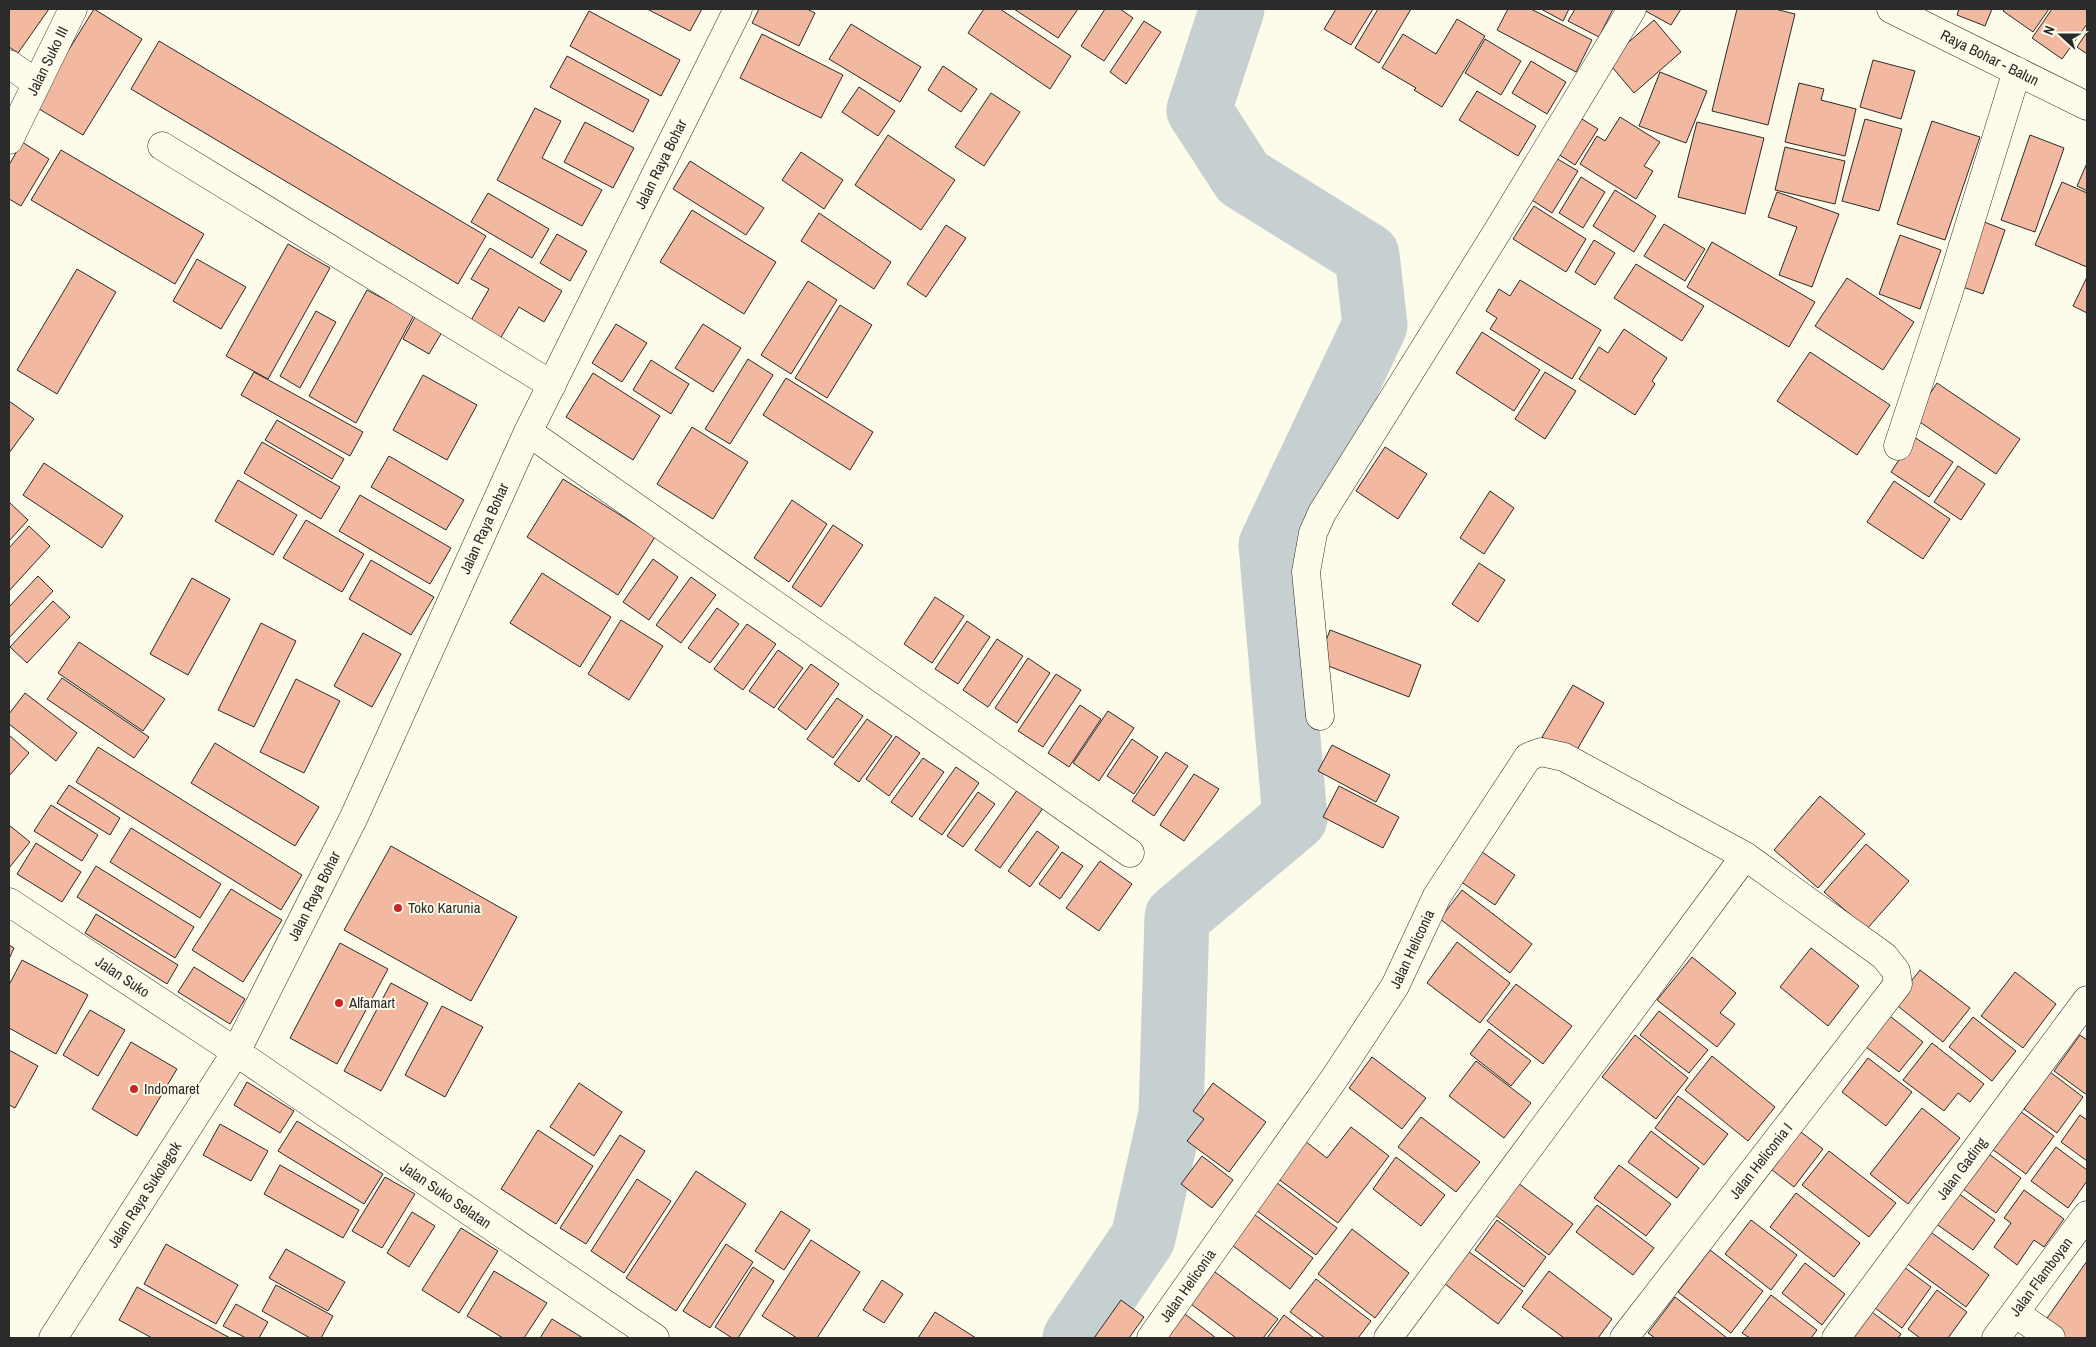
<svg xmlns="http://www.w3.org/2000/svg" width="2096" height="1347" font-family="'Archivo Narrow',sans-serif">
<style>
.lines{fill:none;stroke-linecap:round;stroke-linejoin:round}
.river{stroke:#c7d0d0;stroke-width:65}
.building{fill:#f2b8a0;stroke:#2b2b2b}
.minor-casing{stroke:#2b2b2b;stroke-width:29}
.tertiary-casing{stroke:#2b2b2b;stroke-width:29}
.minor{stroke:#fdfbea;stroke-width:28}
.tertiary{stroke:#fdfbea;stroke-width:28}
.poi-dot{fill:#c62828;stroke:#fdfbea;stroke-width:2}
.labels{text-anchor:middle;stroke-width:4;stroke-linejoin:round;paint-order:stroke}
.street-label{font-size:15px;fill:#2b2b2b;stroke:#fdfbea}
.poi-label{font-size:15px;fill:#2b2b2b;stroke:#fdfbea;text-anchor:start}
</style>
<rect width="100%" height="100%" fill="#fdfbea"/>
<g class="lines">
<path class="river" d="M1075,1338L1143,1238L1171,1114L1177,917L1295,818L1271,545L1375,325L1367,255L1243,178L1199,110L1232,9"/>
</g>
<path class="building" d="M9,9H49L18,53L9,47Z
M94,9L142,39L83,135L34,106Z
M647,9H702L690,31Z
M759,9H807L815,13L799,46L752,23Z
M984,9H1000L1071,56L1050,89L968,33Z
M1014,9H1078L1058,38Z
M1105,9H1120L1133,18L1104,61L1081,46Z
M1336,9H1373L1351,45L1324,29Z
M1378,9H1411L1379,63L1355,48Z
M1508,9H1531L1592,40L1576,72L1497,30Z
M1541,9H1569L1563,21Z
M1575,9H1613L1599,37L1568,21Z
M1642,9H1681L1671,25Z
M1737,9H1775L1795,14L1768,125L1712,111Z
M1959,9H1992L1985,26L1957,15Z
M2005,9H2049L2033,32L2003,11Z
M2052,9H2087V24L2062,59L2032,38Z
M589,11L680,60L661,96L570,46Z
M1457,19L1485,36L1442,107L1414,90L1416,88L1382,68L1403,34L1436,54Z
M1654,20L1681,52L1634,93L1607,61Z
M1144,21L1161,32L1126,84L1110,72Z
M851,24L921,67L900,102L829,59Z
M2087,32V54L2077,47Z
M762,34L843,75L821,118L740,78Z
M1485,39L1521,61L1501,95L1465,73Z
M159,41L486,236L458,284L131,89Z
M567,56L649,100L633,132L550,87Z
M1873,60L1915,71L1901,119L1860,107Z
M1531,61L1566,82L1547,114L1512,93Z
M943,66L977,89L961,112L928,90Z
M1660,72L1707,91L1686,143L1639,126Z
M1799,83L1824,89L1821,100L1856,109L1845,156L1785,142Z
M859,87L895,111L878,136L842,112Z
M1477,91L1536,126L1518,156L1459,120Z
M991,93L1020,112L984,166L955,147Z
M535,108L561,121L542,158L602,190L582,226L497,180Z
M1574,114L1598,129L1575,165L1552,150Z
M1620,117L1660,142L1644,166L1653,171L1636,199L1580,164L1597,136L1605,141Z
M1865,119L1902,129L1879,211L1842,201Z
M1932,121L1980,137L1945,240L1897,224Z
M585,122L634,148L613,188L564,162Z
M1697,122L1764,138L1745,214L1678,197Z
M888,135L955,180L921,230L855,185Z
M2030,135L2064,148L2035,232L2001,220Z
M22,142L49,159L21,206L9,199V165Z
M1785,147L1845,161L1835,204L1775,190Z
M61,150L204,234L175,284L31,200Z
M801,152L843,180L824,209L782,180Z
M1549,154L1578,171L1552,213L1524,195Z
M690,161L764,208L746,235L673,189Z
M2087,163V191L2077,186Z
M1581,177L1605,192L1583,228L1559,213Z
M2062,182L2087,193V267L2035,245Z
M1615,190L1656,216L1634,252L1593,226Z
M1777,192L1839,214L1812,287L1779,275L1797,227L1768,217Z
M488,193L549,229L532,258L471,222Z
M1534,206L1586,239L1566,272L1513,239Z
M692,210L776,262L744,314L660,262Z
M819,213L891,262L874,289L801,241Z
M1979,220L2005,230L1983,294L1957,285Z
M1664,224L1705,249L1685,281L1644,256Z
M946,225L966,238L926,297L907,284Z
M557,234L587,251L570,281L540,263Z
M1900,235L1941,250L1920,309L1879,294Z
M1594,240L1615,253L1595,285L1575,272Z
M1712,242L1815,302L1789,347L1687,287Z
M288,244L330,268L268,379L226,356Z
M490,248L562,291L544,322L519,307L500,339L470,322L489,289L471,279Z
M197,259L246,287L221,329L173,301Z
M1636,264L1704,306L1682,341L1614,298Z
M77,269L116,292L57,394L17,370Z
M2087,277V313L2073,306Z
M1847,278L1914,322L1883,370L1815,326Z
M1520,280L1601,330L1572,379L1490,329L1497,318L1486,311L1499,289L1510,296Z
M808,281L837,300L791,374L761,355Z
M367,290L414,315L356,423L309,396Z
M840,305L872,325L827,398L795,378Z
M316,311L336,322L300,388L280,376Z
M415,317L442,332L429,354L403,339Z
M616,324L647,343L622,382L592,363Z
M703,324L741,348L713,392L675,368Z
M1624,329L1667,358L1652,381L1655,384L1635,415L1579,379L1599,347L1608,353Z
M1482,332L1540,370L1514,411L1456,373Z
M1810,352L1890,405L1857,455L1777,401Z
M748,359L773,375L730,444L705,429Z
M651,360L689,384L671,414L633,390Z
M254,372L363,432L350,456L241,395Z
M1545,372L1576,391L1545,439L1515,419Z
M593,373L660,416L633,460L566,417Z
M423,375L477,405L447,460L393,430Z
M786,378L873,432L850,470L763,415Z
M1937,383L2020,439L1996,474L1914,418Z
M9,401L34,419L9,453Z
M277,420L344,459L332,479L265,440Z
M692,427L748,462L713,519L657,484Z
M1914,437L1953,462L1929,497L1891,472Z
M262,442L340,487L321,519L244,473Z
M1385,447L1427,474L1398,519L1356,491Z
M389,456L464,500L446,530L371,487Z
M44,463L123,516L102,548L23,495Z
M1958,466L1985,484L1961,520L1934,502Z
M563,479L655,537L618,595L527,537Z
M238,480L297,515L273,555L215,521Z
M1894,481L1950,519L1923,559L1867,522Z
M1490,491L1514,508L1484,554L1460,538Z
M360,495L451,548L430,584L339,531Z
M792,500L827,524L789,582L754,558Z
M9,502L28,520L9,541Z
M306,520L364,554L342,592L283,558Z
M833,525L863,545L821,607L792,587Z
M29,526L50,546L9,591V548Z
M653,559L678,577L649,620L623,602Z
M371,560L434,597L411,635L349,599Z
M1479,563L1505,580L1478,622L1452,604Z
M542,573L611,617L580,667L510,623Z
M38,576L53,591L9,638V607Z
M691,577L716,595L681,643L656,625Z
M192,578L230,599L188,675L150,654Z
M935,597L964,616L932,663L904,644Z
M53,601L70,617L27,663L10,647Z
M717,608L739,624L710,663L688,648Z
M621,620L663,646L629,700L588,674Z
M967,621L990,637L958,684L935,669Z
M261,623L296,641L254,727L218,710Z
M747,624L776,644L743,690L714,669Z
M1330,630L1421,665L1409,697L1318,662Z
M363,633L401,654L372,707L334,686Z
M997,639L1023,656L988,707L963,690Z
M79,642L165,699L143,731L58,673Z
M778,650L803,668L774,708L749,691Z
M1028,658L1050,673L1017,723L995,708Z
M811,664L839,684L806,730L778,709Z
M1056,674L1081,690L1043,747L1018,731Z
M62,678L149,737L134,758L47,699Z
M296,679L340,701L304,773L260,752Z
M1573,685L1604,703L1574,755L1542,737Z
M25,693L77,733L56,761L9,724V714Z
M837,698L863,716L833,758L807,739Z
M1080,705L1101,719L1069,767L1048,753Z
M1108,711L1134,728L1099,781L1073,763Z
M867,719L892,736L859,782L834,764Z
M9,735L29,753L9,776Z
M896,736L920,753L889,796L866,779Z
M1132,739L1158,757L1134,794L1107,776Z
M215,743L319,807L295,846L191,783Z
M1332,745L1390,775L1376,802L1318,771Z
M98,747L302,875L281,910L76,782Z
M1166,752L1188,766L1154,816L1132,801Z
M923,758L944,772L912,817L891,802Z
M956,767L979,783L942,835L919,819Z
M1194,774L1219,789L1184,841L1160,825Z
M69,785L120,818L110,835L57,803Z
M1020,786L1046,804L1000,868L975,850Z
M1339,786L1399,817L1383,848L1323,817Z
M978,792L995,804L963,847L947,836Z
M1820,796L1865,834L1818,888L1774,850Z
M51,805L98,835L82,861L34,831Z
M9,825L30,842L9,868Z
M131,828L221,884L200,918L110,862Z
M1037,831L1059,847L1030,887L1008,871Z
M36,843L81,872L62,902L17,874Z
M1866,844L1909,881L1867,929L1824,892Z
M1472,845L1515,875L1495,905L1451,875Z
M391,846L517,917L471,1001L344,930Z
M1062,852L1083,866L1060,899L1039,884Z
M1100,861L1132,884L1099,931L1066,908Z
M96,866L194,927L175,958L77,897Z
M231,889L282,920L243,982L192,950Z
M1462,890L1532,944L1510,973L1440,919Z
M96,914L178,965L167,984L85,933Z
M1457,942L1510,983L1480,1023L1427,983Z
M340,943L388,969L337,1064L290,1038Z
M9,945L14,948L9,959Z
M1811,948L1859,986L1828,1026L1780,987Z
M1692,957L1736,993L1720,1013L1735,1024L1717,1047L1657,1000Z
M22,960L88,995L56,1054L9,1028V985Z
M194,967L245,999L230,1024L178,992Z
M1920,970L1970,1008L1943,1042L1894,1003Z
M2015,972L2056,1004L2023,1048L1981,1016Z
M391,983L428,1003L381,1091L344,1071Z
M1516,984L1572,1026L1543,1064L1487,1021Z
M442,1006L483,1027L445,1097L405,1075Z
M90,1010L125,1030L98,1076L63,1055Z
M1659,1011L1708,1050L1689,1073L1640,1035Z
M1886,1013L1923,1042L1899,1072L1862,1044Z
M1973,1017L2016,1051L1992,1081L1949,1047Z
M1489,1029L1531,1061L1511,1086L1470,1054Z
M1635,1035L1688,1078L1656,1119L1602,1077Z
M2080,1035L2087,1040V1095L2054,1071Z
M131,1042L177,1069L137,1136L92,1109Z
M1932,1043L1984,1084L1970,1102L1958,1093L1944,1111L1903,1080Z
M9,1050L38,1066L15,1108L9,1105Z
M1712,1056L1775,1107L1748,1141L1685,1090Z
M1372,1057L1426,1098L1402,1129L1349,1088Z
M1868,1058L1912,1092L1886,1126L1842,1092Z
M1476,1061L1531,1103L1504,1138L1449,1096Z
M2050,1072L2083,1097L2057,1133L2024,1109Z
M247,1082L294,1111L280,1133L234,1105Z
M579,1083L622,1112L594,1156L550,1127Z
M1213,1083L1266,1122L1229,1172L1187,1141L1204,1119L1193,1111Z
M1678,1096L1728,1134L1704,1165L1655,1128Z
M1922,1108L1960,1138L1908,1204L1870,1174Z
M2020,1111L2054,1136L2026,1174L1992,1149Z
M2080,1115L2087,1120V1161L2061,1142Z
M1421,1117L1480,1162L1456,1192L1398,1147Z
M297,1121L383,1174L364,1204L278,1151Z
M220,1124L268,1151L251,1181L203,1155Z
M1351,1127L1389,1156L1338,1223L1277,1178L1305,1141L1327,1158Z
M1797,1129L1823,1149L1794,1187L1767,1166Z
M538,1130L593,1166L556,1224L501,1189Z
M1651,1131L1699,1168L1677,1198L1628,1162Z
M620,1135L645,1151L586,1244L560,1228Z
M2056,1147L2087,1170V1181L2068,1208L2031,1181Z
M1829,1151L1896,1203L1869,1237L1802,1185Z
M1989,1154L2021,1178L1996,1213L1963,1189Z
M1202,1156L1233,1180L1212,1208L1181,1184Z
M1396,1157L1445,1195L1421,1226L1373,1189Z
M280,1165L359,1210L343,1238L264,1194Z
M1619,1165L1671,1204L1646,1236L1594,1198Z
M696,1171L746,1204L676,1311L626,1278Z
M385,1177L415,1194L382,1248L352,1231Z
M637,1179L671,1201L624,1273L591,1251Z
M1273,1180L1337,1228L1316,1255L1252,1207Z
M1514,1180L1573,1224L1549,1255L1491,1212Z
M2024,1190L2064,1219L2044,1247L2034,1240L2017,1265L1994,1247L2011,1223L2004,1218Z
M1796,1193L1860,1243L1834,1277L1770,1227Z
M1958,1193L1995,1220L1973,1250L1935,1223Z
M1597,1205L1654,1248L1633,1275L1576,1232Z
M781,1211L810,1230L784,1270L755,1251Z
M412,1212L435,1226L409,1267L387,1253Z
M1251,1212L1313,1258L1290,1289L1228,1242Z
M1497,1220L1546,1257L1524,1287L1475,1250Z
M1751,1220L1797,1255L1771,1290L1725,1254Z
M461,1228L498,1251L459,1313L422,1290Z
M1352,1229L1409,1273L1375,1318L1318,1274Z
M1928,1230L1989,1275L1966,1307L1905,1262Z
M811,1240L860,1272L817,1338H797L762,1316Z
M166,1244L238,1285L216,1324L144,1284Z
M726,1244L753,1262L710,1328L683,1311Z
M286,1249L345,1282L328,1311L269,1278Z
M1465,1249L1523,1291L1498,1324L1441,1281Z
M1710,1250L1763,1291L1731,1333L1678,1292Z
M2087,1261V1338H2064L2043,1324Z
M1805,1263L1845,1294L1822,1325L1782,1293Z
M1900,1264L1931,1287L1902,1328L1871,1305Z
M753,1267L774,1281L738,1338H732L715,1327Z
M1211,1269L1278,1319L1263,1338H1236L1187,1301Z
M494,1271L547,1303L524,1338H503L467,1316Z
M1549,1271L1612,1319L1598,1338H1564L1522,1307Z
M1316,1279L1371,1321L1358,1338H1325L1290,1312Z
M882,1280L903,1294L884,1323L863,1310Z
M276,1285L333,1316L321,1338H310L262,1311Z
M137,1287L230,1338H152L119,1320Z
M1937,1290L1967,1312L1948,1338H1920L1908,1329Z
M1771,1295L1817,1330L1811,1338H1750L1742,1333Z
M1675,1297L1727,1338H1655L1648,1333Z
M1121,1300L1144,1317L1129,1338H1094Z
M236,1304L268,1322L259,1338H246L223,1326Z
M1868,1309L1901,1334L1898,1338H1847Z
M935,1312L976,1338H918Z
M1185,1314L1216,1338H1167Z
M1284,1315L1314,1338H1267Z
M552,1319L583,1338H540Z"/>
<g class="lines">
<g class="minor-casing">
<g id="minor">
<path d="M9,64L36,83"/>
<path id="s1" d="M9,140L73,9"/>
<path d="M162,146L552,385"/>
<path d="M528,432L1130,853"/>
<path d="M1898,446L1949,291L2017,71"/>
<path d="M1320,716L1306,572L1313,533L1322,513L1497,232L1632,9"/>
<path d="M2015,1313L2051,1338"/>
<path id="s2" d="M1151,1338L1336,1076L1395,986L1437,896L1528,757L1541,752L1564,757L1745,856"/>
<path d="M1388,1338L1745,856L1884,956L1896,971L1898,984L1624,1338"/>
<path id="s3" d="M1836,1338L2087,1000"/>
<path id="s4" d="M1996,1338L2087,1215"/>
</g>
</g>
<g class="tertiary-casing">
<g id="tertiary">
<path id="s5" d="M1891,9L2087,106"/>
<path id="s6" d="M9,902L236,1052L655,1338"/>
<path id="s7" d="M53,1338L236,1052L354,817L528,432L738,9"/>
</g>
</g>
<use href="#minor" class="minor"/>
<use href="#tertiary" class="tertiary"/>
</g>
<g class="poi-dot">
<circle cx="398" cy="908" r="5"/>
<circle cx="339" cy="1003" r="5"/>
<circle cx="134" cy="1089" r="5"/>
</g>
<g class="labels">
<g class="street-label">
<text dy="5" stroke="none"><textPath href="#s5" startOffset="110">Raya Bohar - Balun</textPath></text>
<text dy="5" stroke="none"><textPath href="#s1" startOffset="88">Jalan Suko III</textPath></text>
<text dy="5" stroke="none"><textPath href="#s7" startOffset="1324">Jalan Raya Bohar</textPath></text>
<text dy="5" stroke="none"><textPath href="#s7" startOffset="919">Jalan Raya Bohar</textPath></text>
<text dy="5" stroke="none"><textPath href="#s7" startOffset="514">Jalan Raya Bohar</textPath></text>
<text dy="5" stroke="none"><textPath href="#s2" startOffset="469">Jalan Heliconia</textPath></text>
<text dy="5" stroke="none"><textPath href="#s6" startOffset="136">Jalan Suko</textPath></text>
<text transform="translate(1761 1161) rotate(-52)" y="5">Jalan Heliconia I</text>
<text dy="5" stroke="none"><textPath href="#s3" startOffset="211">Jalan Gading</textPath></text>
<text dy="5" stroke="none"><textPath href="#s7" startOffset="170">Jalan Raya Sukolegok</textPath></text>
<text dy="5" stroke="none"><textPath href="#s6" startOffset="526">Jalan Suko Selatan</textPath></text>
<text dy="5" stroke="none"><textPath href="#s4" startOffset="76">Jalan Flamboyan</textPath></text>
<text dy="5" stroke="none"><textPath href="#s2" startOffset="64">Jalan Heliconia</textPath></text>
</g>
<g class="poi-label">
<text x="408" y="913">Toko Karunia</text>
<text x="349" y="1008">Alfamart</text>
<text x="144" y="1094">Indomaret</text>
</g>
</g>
<rect width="2096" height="1347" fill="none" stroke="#2b2b2b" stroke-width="20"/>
<g transform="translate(2061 35) rotate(291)" stroke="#fdfbea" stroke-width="4" paint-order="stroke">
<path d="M0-4L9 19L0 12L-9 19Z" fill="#2b2b2b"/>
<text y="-8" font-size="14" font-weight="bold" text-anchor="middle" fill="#2b2b2b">N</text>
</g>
</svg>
